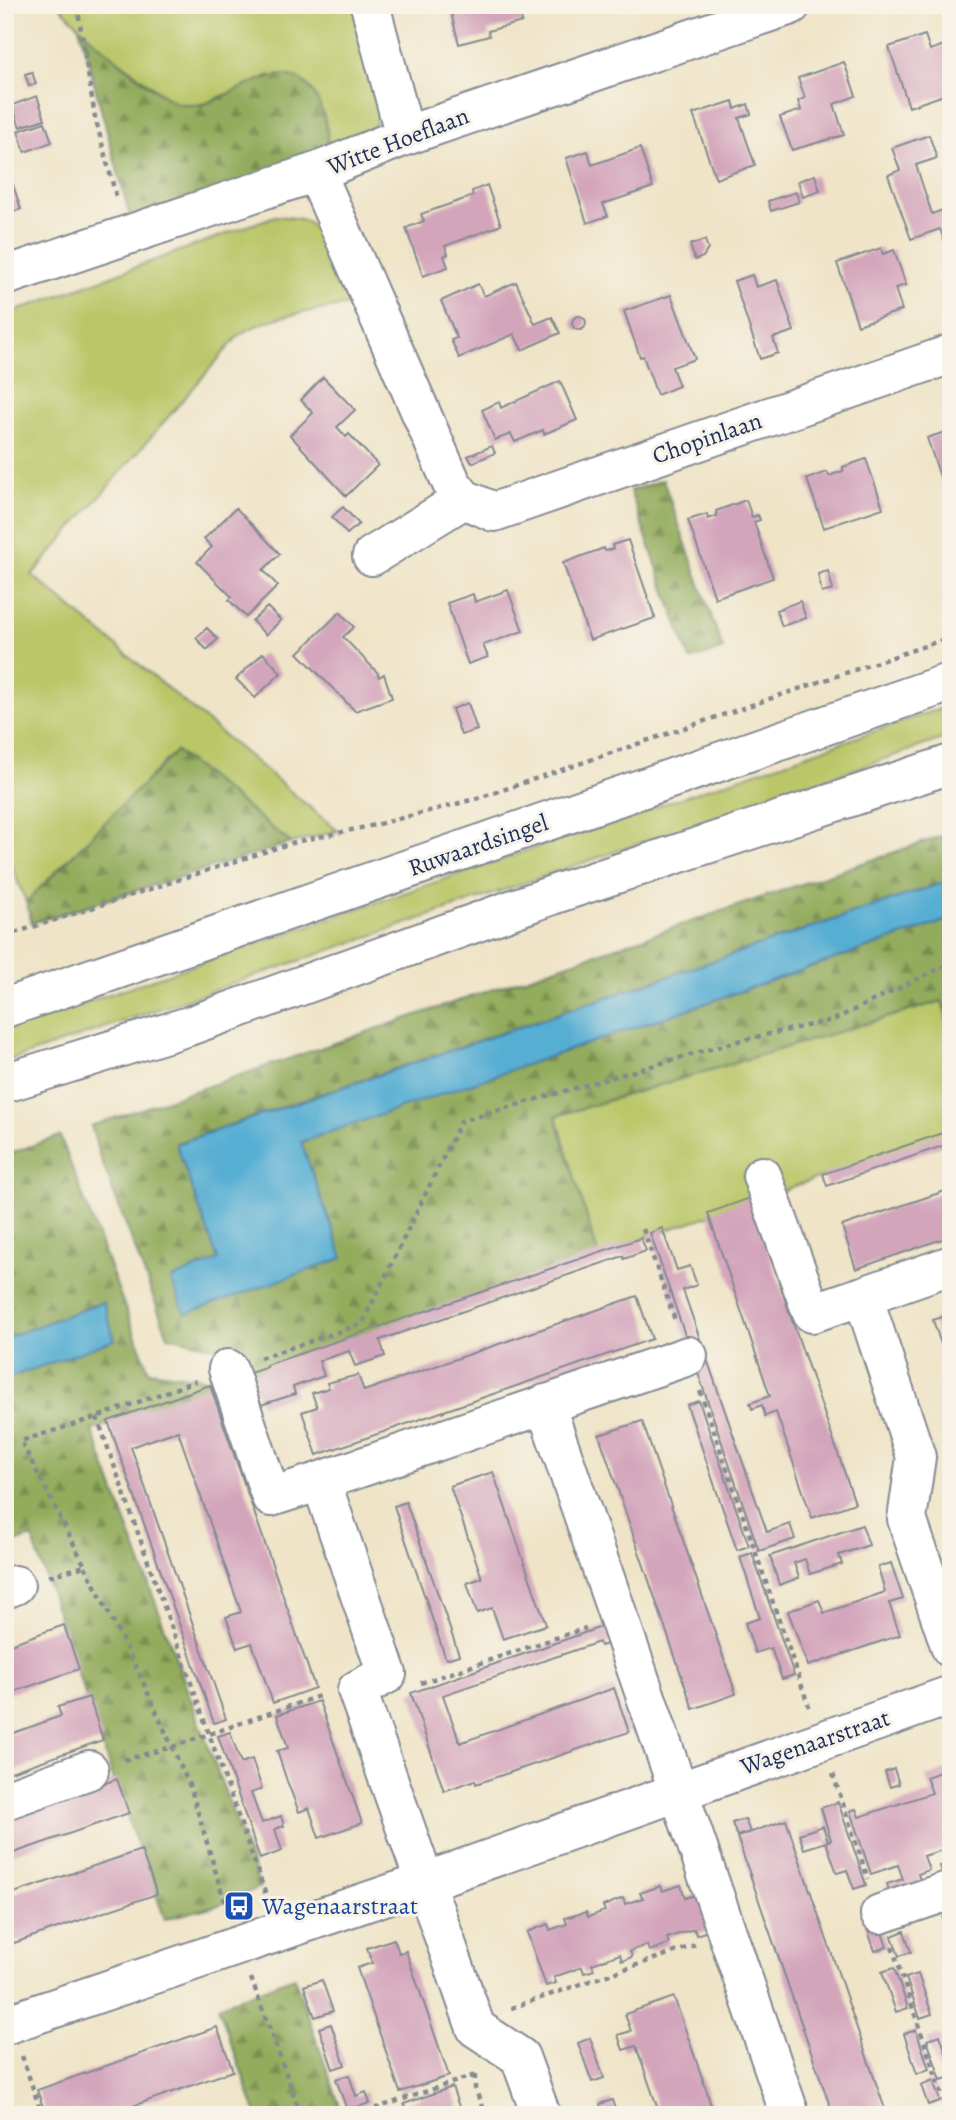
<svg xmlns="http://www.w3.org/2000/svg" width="956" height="2120" font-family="Alegreya,serif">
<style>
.grass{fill:#bac668;stroke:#6a7a63;stroke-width:2}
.forest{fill:url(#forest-firs);stroke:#576d5d;stroke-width:2}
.water{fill:#56aed3;stroke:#386e98;stroke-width:2}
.building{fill:#d3a5bb}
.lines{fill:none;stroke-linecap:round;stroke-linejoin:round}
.minor-casing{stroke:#858a92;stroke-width:42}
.major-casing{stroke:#858a92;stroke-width:42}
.path{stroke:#858a92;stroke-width:4.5;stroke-dasharray:5 5;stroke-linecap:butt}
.minor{stroke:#fff;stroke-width:38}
.major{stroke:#fff;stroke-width:38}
.labels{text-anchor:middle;stroke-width:6;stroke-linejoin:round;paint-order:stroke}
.street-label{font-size:24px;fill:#1b2f5e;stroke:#f7f3e8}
.transit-label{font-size:24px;fill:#164399;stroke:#f7f3e8;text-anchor:start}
</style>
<defs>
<pattern id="forest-firs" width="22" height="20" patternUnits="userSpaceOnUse" patternTransform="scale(1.75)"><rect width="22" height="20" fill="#93ab5c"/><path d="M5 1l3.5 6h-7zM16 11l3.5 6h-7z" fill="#778c4f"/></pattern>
</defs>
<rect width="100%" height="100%" fill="#f7f3e8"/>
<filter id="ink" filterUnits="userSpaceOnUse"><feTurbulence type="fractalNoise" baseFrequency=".0143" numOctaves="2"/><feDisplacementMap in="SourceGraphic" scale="14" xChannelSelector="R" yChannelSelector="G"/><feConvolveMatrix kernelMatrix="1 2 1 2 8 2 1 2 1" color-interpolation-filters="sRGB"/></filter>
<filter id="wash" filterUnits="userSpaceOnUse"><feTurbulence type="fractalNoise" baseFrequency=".00686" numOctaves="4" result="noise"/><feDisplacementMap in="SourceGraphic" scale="28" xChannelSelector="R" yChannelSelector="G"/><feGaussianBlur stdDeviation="1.57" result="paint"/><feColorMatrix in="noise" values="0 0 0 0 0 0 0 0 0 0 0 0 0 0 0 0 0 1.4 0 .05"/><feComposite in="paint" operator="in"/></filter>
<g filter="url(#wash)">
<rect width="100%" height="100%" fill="#efe4c7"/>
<path class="grass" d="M58,5H357L379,102L376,123L366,143L327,157L270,75L207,103L195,105L173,102L97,44Z
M275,216C286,217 303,217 312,225C325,237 341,287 349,305C312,312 269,314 238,336L32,575L338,831L291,843L176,751L26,902L5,849V315Z
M951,705V736L5,1062V1030Z
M942,1001L951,1033V1132L598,1254L556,1116Z"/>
<path class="forest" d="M79,27C94,41 162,99 177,103C184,104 192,106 199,105C234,99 287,48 315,95C326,115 330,134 327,157L133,228Z
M663,480L723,649L690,660L630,491Z
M176,751L291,843L32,923L26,902Z
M951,833V880L176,1143L219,1261L185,1314L301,1142L951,919V1033L942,1001L556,1116L598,1254L247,1375L239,1353L168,1336L99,1154L91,1126Z
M60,1136L149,1371L203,1378L210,1381L214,1389L92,1430L260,1887L219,1905L165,1919L117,1790L32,1537L5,1546V1379L114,1340L103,1302L5,1338V1155Z
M294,1977L343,2115H257L218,2006Z"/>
<path class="water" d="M951,880V919L301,1142L343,1258L185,1314L171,1279L218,1260L176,1144Z
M103,1302L115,1340L5,1379V1338Z"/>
<g id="blocks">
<path class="building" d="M449,5H518L522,22L488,31L489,36L459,44Z
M925,35L930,50L944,45L951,62V100L946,101L944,95L909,107L889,47Z
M844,62L856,96L834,104L844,135L792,150L780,117L801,110L798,101L805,98L798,78Z
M32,72L36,84L29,86L25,74Z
M37,96L45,119L20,127L12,105Z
M733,101L735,109L748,104L751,114L739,118L755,165L716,179L693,114Z
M45,122L52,142L25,152L18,131Z
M929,135L937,158L916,165L932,214L951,207V260L940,229L911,239L888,175L900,170L892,148Z
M640,148L653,187L603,204L608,216L587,223L566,158L588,151L592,165Z
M815,175L820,191L803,197L798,181Z
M13,185L21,209L5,214V188Z
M487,185L501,225L445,246L448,254L444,256L448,267L423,276L406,228L424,221L421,214L473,196L472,191Z
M796,192L799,202L771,211L768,201Z
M705,240L708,249L703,257L695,260L690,245Z
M881,248L883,254L894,250L906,285L895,288L902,310L858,325L837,263Z
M752,275L756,287L777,280L794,331L773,338L778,353L760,359L734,281Z
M516,282L535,324L552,317L560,333L522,350L514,334L459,358L451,340L457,338L441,301L478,284L484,296Z
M671,295L695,359L672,367L679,386L657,395L643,356L640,357L624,311Z
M572 323a7 7 0 1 1 14 0a7 7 0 1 1-14 0Z
M323,377L355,410L337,427L346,437L349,434L378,465L346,496L290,435L313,413L301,400Z
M560,381L577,420L544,434L543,430L515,442L511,434L495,440L482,410L499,402L501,408Z
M945,432L951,448L950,506L927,438Z
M492,446L495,453L472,463L468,456Z
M866,459L883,508L824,528L807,479L827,472L829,476L843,471V467Z
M746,500L752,517L758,515L760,520L754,522L773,578L715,598L688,520L707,514L708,519L717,516L716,511Z
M343,507L359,524L347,534L332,517Z
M236,508L280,554L263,570L278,586L246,617L229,600L232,597L197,562L212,547L204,539Z
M628,540L655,618L590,640L563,563L604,548L605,551L613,549L612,545Z
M828,571L833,590L822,593L818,574Z
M508,590L523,631L483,645L488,657L468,664L447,603L473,594L475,602Z
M800,601L806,618L782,626L776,610Z
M267,607L281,620L266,635L252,621Z
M340,612L354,627L343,637L377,672L379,677L384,674L392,698L355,711L298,653Z
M207,628L218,639L207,650L196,638Z
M263,653L281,673L255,698L236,679Z
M468,703L477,730L461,735L452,709Z
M951,1130V1143L827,1186L823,1174Z
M951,1189V1236L856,1269L842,1226Z
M750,1198L855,1503L812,1518L776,1412L765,1416L762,1405L752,1409L750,1403L770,1396L708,1213Z
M662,1228L677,1270L690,1266L697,1285L683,1290L767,1532L790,1524L795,1539L759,1551L650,1233Z
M641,1238L646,1251L624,1259L623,1256L380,1340L385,1356L355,1366L349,1351L319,1361L324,1376L293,1387L295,1394L261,1405L250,1373L267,1367L266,1365Z
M637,1296L652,1339L317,1455L302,1412L317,1407L312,1393L329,1388L327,1383L358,1375L364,1391Z
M945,1316L951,1333L950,1371L933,1320Z
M210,1385L315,1688L273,1703L252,1643L237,1648L226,1617L241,1612L178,1431L171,1433L131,1447L226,1719L214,1723L108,1421Z
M699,1401L749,1546L737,1550L687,1405Z
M642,1421L736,1694L693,1709L599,1435Z
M493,1472L546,1625L503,1639L492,1608L477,1613L467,1583L482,1578L450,1486Z
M406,1502L459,1655L446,1659L394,1506Z
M862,1525L869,1545L839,1555L842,1564L810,1574L805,1559L794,1563L799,1578L779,1585L770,1556Z
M752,1553L794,1675L782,1679L771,1648L755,1653L745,1623L760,1618L740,1557Z
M891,1563L903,1599L889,1603L900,1635L808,1666L788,1611L819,1600L824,1613L885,1592L878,1567Z
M64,1625L79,1669L5,1695V1646Z
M607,1625L613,1642L600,1646L599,1642L443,1695L460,1743L614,1688L629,1732L476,1784L475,1780L444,1791L411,1693Z
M89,1697L103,1740L5,1774V1736L61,1716L58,1707Z
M319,1701L362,1823L319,1838L309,1808L299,1812L287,1781L277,1751L288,1748L277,1715Z
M230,1732L241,1763L252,1759L262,1789L251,1793L262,1823L281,1816L284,1826L275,1829L282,1851L260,1859L218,1736Z
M951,1768V1847L924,1856L929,1870L918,1874L923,1889L892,1899L887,1884L903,1879L898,1865L871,1874L850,1811L856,1809L859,1817L932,1793L926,1777Z
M894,1769L899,1784L890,1787L885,1772Z
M117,1779L129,1813L5,1856V1818Z
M838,1802L866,1885L854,1889L847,1870L837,1873L826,1842L804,1849L799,1834L823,1826L828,1841L831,1840L821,1808Z
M745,1819L750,1832L737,1836L732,1823Z
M786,1820L860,2037L887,2115H833L748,1869L737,1837Z
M141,1850L157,1894L5,1946V1896Z
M951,1863V1880L946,1882L940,1866Z
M681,1885L685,1898L701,1893L714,1929L696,1935L694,1929L667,1938L669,1944L649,1951L647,1945L630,1951L632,1957L622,1961L620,1954L592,1964L594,1970L584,1973L582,1967L554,1977L556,1983L546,1986L527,1932L548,1924L550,1930L567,1924L565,1918L586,1912L588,1917L605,1911L603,1906L623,1898L625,1904L643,1898L640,1893L660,1886L662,1891Z
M873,1906L887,1947L875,1951L861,1911Z
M951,1916V1939H950L943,1918Z
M904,1931L911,1952L899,1956L892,1936Z
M394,1939L399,1953L406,1951L449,2076L400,2092L357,1968L372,1963L367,1948Z
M894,1968L908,2008L896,2012L882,1972Z
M918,1974L932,2014L920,2018L906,1978Z
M322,1980L333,2011L315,2017L304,1986Z
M674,1997L706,2089L714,2115H660L636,2046L623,2050L618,2035L631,2031L625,2014Z
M331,2024L345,2065L333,2069L319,2028Z
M217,2027L233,2071L107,2115H46L37,2090Z
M916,2030L929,2069L917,2074L904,2034Z
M940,2035L951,2068V2077L941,2080L927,2040Z
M590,2038L604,2078L592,2082L578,2043Z
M349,2075L356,2096L366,2092L370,2103L347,2110L336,2079Z
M933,2080L940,2101L928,2105L921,2085Z
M452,2087L462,2115H407L404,2104Z
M612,2100L617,2115H603L600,2104Z"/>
</g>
</g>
<g filter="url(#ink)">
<use href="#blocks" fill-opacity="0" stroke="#858a92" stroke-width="2"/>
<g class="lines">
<g class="minor-casing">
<path id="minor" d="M370,5L405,136
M316,172L452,484L464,499L494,512L951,354
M5,276L316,172L405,136L791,5
M372,556L464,499
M762,1176L812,1313L863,1296
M951,1265L863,1296L916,1457L907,1519L951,1648
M228,1369L271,1497L321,1481
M545,1404L790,2115
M5,1589L15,1585
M5,1800L89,1770
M880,1914L951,1890
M5,2025L425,1882L951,1695
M541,2115L520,2057L476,2028L357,1690L387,1674L321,1481L688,1356"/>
</g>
<g class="major-casing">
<path id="major" d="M5,1008L951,682
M5,1083L189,1026L558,893L951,764"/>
</g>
<path class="path" d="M77,5L95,117L117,200
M5,936L295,842L375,825L479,798L951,637
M643,1229L676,1323
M260,1358L362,1324L461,1121L738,1041L833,1020L951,963
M700,1391L809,1707
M97,1417L267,1898
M85,1566L138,1671L191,1789L227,1910
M49,1576L85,1566L21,1441L97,1417L196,1381
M421,1683L586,1628
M124,1760L172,1747L322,1695
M833,1774L868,1879
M892,1947L949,2115
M251,1978L301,2115
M511,2008L695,1945
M22,2056L42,2115
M475,2075V2088L485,2115
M356,2115L478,2074"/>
<use href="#minor" class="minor"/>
<use href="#major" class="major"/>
</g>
</g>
<defs>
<g id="bus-square" transform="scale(1.575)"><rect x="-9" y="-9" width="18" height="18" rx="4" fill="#1a4fb4" stroke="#f7f3e8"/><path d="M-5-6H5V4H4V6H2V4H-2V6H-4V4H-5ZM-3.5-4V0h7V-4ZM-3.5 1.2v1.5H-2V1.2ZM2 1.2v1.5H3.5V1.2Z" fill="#fff"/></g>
</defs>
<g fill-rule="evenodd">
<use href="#bus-square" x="239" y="1906"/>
</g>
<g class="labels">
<g class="street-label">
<text transform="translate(398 141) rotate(-21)" y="8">Witte Hoeflaan</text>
<text transform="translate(707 438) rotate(-19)" y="8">Chopinlaan</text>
<text transform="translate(478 845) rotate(-19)" y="8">Ruwaardsingel</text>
<text transform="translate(815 1742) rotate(-19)" y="8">Wagenaarstraat</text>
</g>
<g class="transit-label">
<text x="262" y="1914">Wagenaarstraat</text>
</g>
</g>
<rect width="956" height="2120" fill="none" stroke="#f7f3e8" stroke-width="28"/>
</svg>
